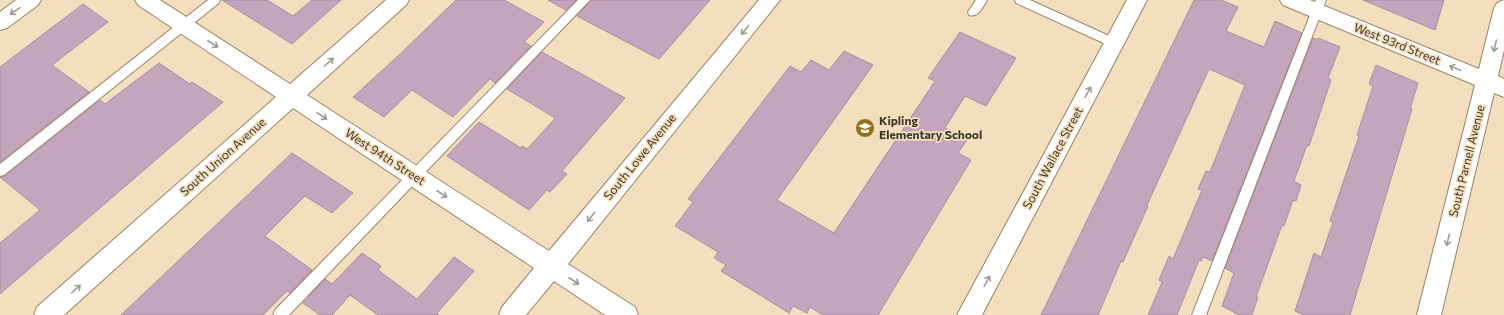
<svg xmlns="http://www.w3.org/2000/svg" width="1504" height="315" font-family="Commissioner,sans-serif">
<style>
.building{fill:#c4a5bd;stroke:#ab8da4}
.lines{fill:none;stroke-linecap:round;stroke-linejoin:round}
.lane-casing{stroke:#978466;stroke-width:2}
.street-casing{stroke:#978466;stroke-width:2}
.lane{fill:#fff;fill-rule:evenodd}
.street{fill:#fff;fill-rule:evenodd}
.oneway{stroke:#9f9b94}
.labels{text-anchor:middle;stroke-width:3.5;stroke-linejoin:round;paint-order:stroke}
.street-label{font-size:12px;fill:#3f372a;stroke:#f3debe}
.poi-label{font-size:12px;font-weight:bold;fill:#3f372a;stroke:#f3debe;text-anchor:start}
</style>
<rect width="100%" height="100%" fill="#f3debe"/>
<path class="building" d="M222,0H267L293,16L312,0H341L292,44Z
M456,0H504L544,22L524,42L531,46L495,83L490,79L453,117L412,90L384,117L353,97L398,56Z
M548,0H576L566,10Z
M591,0H710L659,59L577,16Z
M1194,0H1221L1238,7L1226,31L1264,47L1275,21L1302,33L1212,261L1203,257L1201,261L1199,260L1177,315H1148L1162,282L1159,280L1169,256L1173,259L1202,190L1198,189L1206,171L1210,172L1245,85L1209,69L1147,205L1148,206L1123,262L1121,261L1098,315H1041Z
M1363,0H1444L1435,30Z
M83,4L108,22L52,65L89,92L0,162V67Z
M960,32L1016,58L986,106L965,96L945,128L967,140L958,153L971,160L878,315H823L810,307L807,313L793,306L789,313L721,271L726,265L714,258L718,252L675,226L693,202L688,199L790,66L801,72L811,60L829,70L844,51L873,65L777,200L834,233L935,81L928,78Z
M1313,38L1318,40V38L1340,47L1328,78L1331,80L1309,146L1307,145L1294,181L1301,185L1296,201L1293,200L1284,226L1282,225L1256,297H1258L1252,315H1239L1222,306L1234,273L1225,268Z
M542,52L625,98L562,171L567,174L550,192L547,190L529,210L447,156L479,122L521,148L522,146L527,149L551,123L555,118L507,89Z
M159,63L190,84L192,82L223,102L0,294V243L40,210L0,177L5,176L100,100L105,104Z
M1376,65L1418,83L1410,109H1412L1350,315H1304L1295,311L1314,253L1321,257L1333,222L1330,221L1359,136L1357,135L1373,86L1369,84Z
M292,153L353,193L332,213L305,196L265,236L312,270L290,293L287,291L263,315H121Z
M362,253L381,266L378,270L417,299L454,257L474,271L437,313L439,315H378L350,295L332,315H320L303,303L325,279L332,284Z"/>
<g class="lines">
<g class="lane-casing">
<path id="lane" d="M208,0H220L219,3L4,175L0,176V164Z
M578,0H590L289,315H273L275,310Z
M976,0H987C983,7 978,18 969,15L968,12Z
M1015,0H1030L1118,40L1120,43L1118,46L1114,47L1110,46L1016,3Z
M1316,0H1326L1206,315H1192Z"/>
</g>
<g class="street-casing">
<path id="street" d="M16,0H41L38,5L7,28L0,30V12Z
M135,0H160L290,84L386,0H409L406,5L307,95L549,251L759,0H780L568,264L635,307L638,315H605L554,281L526,315H499L502,307L534,268L293,108L64,315H34L37,307L276,97L138,5Z
M1127,0H1147L982,315H957Z
M1280,0H1310L1479,69L1494,8L1497,3L1504,0V50L1498,76L1504,79V97L1494,93L1441,315H1417L1475,85L1283,5Z"/>
</g>
<use href="#lane" class="lane"/>
<use href="#street" class="street"/>
</g>
<defs><path id="oneway-shaft" d="M-6 0H5M1.5-3L5.5 0L1.5 3" fill="none" stroke-width="1.6" stroke-linecap="round" stroke-linejoin="round"/></defs>
<g class="oneway">
<use href="#oneway-shaft" transform="translate(15 11) rotate(145)"/>
<use href="#oneway-shaft" transform="translate(745 30) rotate(129)"/>
<use href="#oneway-shaft" transform="translate(213 44) rotate(33)"/>
<use href="#oneway-shaft" transform="translate(1495 46) rotate(104)"/>
<use href="#oneway-shaft" transform="translate(329 62) rotate(-42)"/>
<use href="#oneway-shaft" transform="translate(1455 68) rotate(-158)"/>
<use href="#oneway-shaft" transform="translate(1088 92) rotate(-62)"/>
<use href="#oneway-shaft" transform="translate(322 116) rotate(33)"/>
<use href="#oneway-shaft" transform="translate(442 194) rotate(33)"/>
<use href="#oneway-shaft" transform="translate(591 217) rotate(129)"/>
<use href="#oneway-shaft" transform="translate(1448 240) rotate(104)"/>
<use href="#oneway-shaft" transform="translate(574 281) rotate(33)"/>
<use href="#oneway-shaft" transform="translate(987 281) rotate(-62)"/>
<use href="#oneway-shaft" transform="translate(76 289) rotate(-42)"/>
</g>
<defs>
<g id="school-disc" transform="scale(1)"><circle r="9.5" fill="#927319" stroke="#f3debe"/><path d="M0-5L7-2L0 1L-7-2ZM-4 1L0 2.5L4 1V4Q0 6-4 4Z" fill="#fff"/></g>
</defs>
<g fill-rule="evenodd">
<use href="#school-disc" x="865" y="128"/>
</g>
<g class="labels">
<g class="street-label">
<text transform="translate(1397 44) rotate(22)" y="4">West 93rd Street</text>
<text transform="translate(223 157) rotate(-42)" y="4">South Union Avenue</text>
<text transform="translate(385 157) rotate(33)" y="4">West 94th Street</text>
<text transform="translate(640 157) rotate(-51)" y="4">South Lowe Avenue</text>
<text transform="translate(1053 158) rotate(-62)" y="4">South Wallace Street</text>
<text transform="translate(1467 161) rotate(-76)" y="4">South Parnell Avenue</text>
</g>
<g class="poi-label">
<text x="879" y="125">Kipling<tspan x="879" dy="14">Elementary School</tspan></text>
</g>
</g>
</svg>
